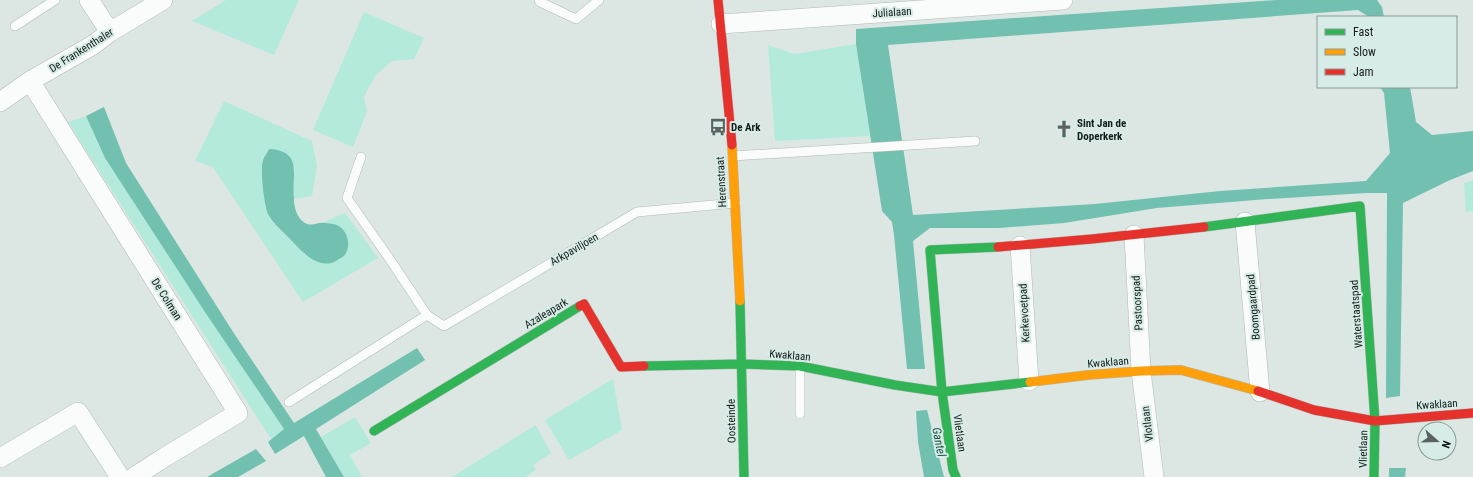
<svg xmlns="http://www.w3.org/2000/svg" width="1473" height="477" font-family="'Roboto Condensed',sans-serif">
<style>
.green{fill:#b3eadc}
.water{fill:#72c0b0}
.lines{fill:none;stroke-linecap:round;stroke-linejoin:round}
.lane-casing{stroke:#b0b9b6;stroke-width:10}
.street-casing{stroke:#b0b9b6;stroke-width:20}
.fast-casing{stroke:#b0b9b6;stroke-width:10}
.slow-casing{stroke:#b0b9b6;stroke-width:10}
.jam-casing{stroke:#b0b9b6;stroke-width:10}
.lane{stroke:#fafbfb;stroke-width:9}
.street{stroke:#fafbfb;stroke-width:19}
.fast{stroke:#30b455;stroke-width:9}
.slow{stroke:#ff9f0a;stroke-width:9}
.jam{stroke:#e5322d;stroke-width:9}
.labels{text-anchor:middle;stroke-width:4;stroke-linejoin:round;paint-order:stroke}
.street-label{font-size:11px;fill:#141c1a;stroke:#d7ece6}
.poi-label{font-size:11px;font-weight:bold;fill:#141c1a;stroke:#d7ece6;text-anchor:start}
.water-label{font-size:12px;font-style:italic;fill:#1a5549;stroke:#d7ece6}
</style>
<rect width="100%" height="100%" fill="#dce7e4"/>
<path class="green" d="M226,0H299L274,55L192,21Z
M364,12L424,38L414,59L392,61L375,76L364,97L367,112L353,147L313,130Z
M856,44L870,136L775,141L768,45L794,54Z
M224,101L312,141L317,166L312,196L294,199C291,176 304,150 268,150L262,161L265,206L269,215L273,222L307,256L333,262L343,257L348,249L339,226L324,222L345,213L378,258L303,302L213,167L195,161Z
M86,116L105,158L284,429L271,439L68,122Z
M1473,180V211L1466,212L1464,183Z
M613,379L622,430L569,460L545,420Z
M355,417L371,443L350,455L362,477H344L321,437Z
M536,425L551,453L533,465L536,470L525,477H452Z"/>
<path class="water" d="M1277,0H1377L1382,7L1384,17H1369L1358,10L888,45L913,215L1095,204L1220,191L1366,181L1390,153L1384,93L1380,87H1410L1416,122L1432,135L1473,131V171L1450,180L1403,203L1400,396L1386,398L1387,193H1366L1268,199L1157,208L1064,223L999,228H930L913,241L925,369H907L894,235L892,222L882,211L856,44V29Z
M104,107L126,163L235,335L294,423L417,348L425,360L316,429L344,477H326L304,436L275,454L268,442L284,429L205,312L105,158L86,116Z
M269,149C304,151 291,175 294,199C294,208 297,218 305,223C312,227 318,222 325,223C329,223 334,224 337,225C348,230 352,247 344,256C342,258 338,259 336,261C317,271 300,249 288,237C281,230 273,223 268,214C264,205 260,169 263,160C264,157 267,153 269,149Z
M927,410L944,477H924L918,442L916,411Z
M256,449L266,461L238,477H207Z
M1389,468H1406L1405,477H1389Z"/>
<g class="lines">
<g class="lane-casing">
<path id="lane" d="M539,0L540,2L576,19L599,0
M15,26L55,0
M732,156L975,141
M361,157L347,198L389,258L427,315L444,326L637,212L735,203
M289,402L427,315
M800,414V366"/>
</g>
<g class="street-casing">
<path id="street" d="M89,0L110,32
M721,24L1063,0
M30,81L238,413L165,457L134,477
M0,102L30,81L93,45L110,32L163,0
M1245,222L1260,392
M1134,235L1141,371L1154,477
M1020,246L1029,381
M0,458L78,412L120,477"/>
</g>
<g class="fast-casing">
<path id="fast" d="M1204,227L1360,206L1375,421L1374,477
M740,301L744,477
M644,366L742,364L800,366L895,385L942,392L1030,382
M374,431L580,306
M956,477L953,470L942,392L930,250L998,247"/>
</g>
<g class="slow-casing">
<path id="slow" d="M732,145L740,301
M1030,382L1088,375L1141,371L1181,370L1258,391"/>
</g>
<g class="jam-casing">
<path id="jam" d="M718,0L732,145
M998,247L1092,239L1204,227
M580,306L584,304L621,367L644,366
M1258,391L1314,410L1375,421L1473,413"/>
</g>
<use href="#lane" class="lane"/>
<use href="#street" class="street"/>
<use href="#fast" class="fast"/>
<use href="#slow" class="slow"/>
<use href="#jam" class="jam"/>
</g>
<defs>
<g id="bus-bare" transform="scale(1.38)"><path d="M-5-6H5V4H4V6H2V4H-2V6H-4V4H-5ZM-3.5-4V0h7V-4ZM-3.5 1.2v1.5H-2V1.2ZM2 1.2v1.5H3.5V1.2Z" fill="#5a6361" stroke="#d7ece6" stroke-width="2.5" paint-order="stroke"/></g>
<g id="church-bare" transform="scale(1.38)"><path d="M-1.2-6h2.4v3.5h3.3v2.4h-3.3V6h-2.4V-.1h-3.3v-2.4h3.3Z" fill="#5a6361" stroke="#d7ece6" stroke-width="2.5" paint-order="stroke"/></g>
</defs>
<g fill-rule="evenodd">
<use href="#bus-bare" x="718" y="127"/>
<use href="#church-bare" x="1064" y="129"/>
</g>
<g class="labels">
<g class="street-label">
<text transform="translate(892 12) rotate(-4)" y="4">Julialaan</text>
<text transform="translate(81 50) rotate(-32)" y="4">De Frankenthaler</text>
<text transform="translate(721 182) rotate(-93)" y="4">Herenstraat</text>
<text transform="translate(574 249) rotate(-30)" y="4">Arkpaviljoen</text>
<text transform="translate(167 299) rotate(58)" y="4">De Colman</text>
<text transform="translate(1137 303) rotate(-93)" y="4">Pastoorspad</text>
<text transform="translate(1253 307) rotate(-95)" y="4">Boomgaardpad</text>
<text transform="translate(546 313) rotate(-31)" y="4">Azaleapark</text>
<text transform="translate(1024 313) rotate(-93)" y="4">Kerkevoetpad</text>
<text transform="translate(1356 314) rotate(-94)" y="4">Waterstaatspad</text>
<text transform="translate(790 355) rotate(5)" y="4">Kwaklaan</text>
<text transform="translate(1108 362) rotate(-5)" y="4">Kwaklaan</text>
<text transform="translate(1437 404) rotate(-4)" y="4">Kwaklaan</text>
<text transform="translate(731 421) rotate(-91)" y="4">Oosteinde</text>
<text transform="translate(1147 424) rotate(-97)" y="4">Vlotlaan</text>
<text transform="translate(960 433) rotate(82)" y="4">Vlietlaan</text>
<text transform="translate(1363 449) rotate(-89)" y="4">Vlietlaan</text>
</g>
<g class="poi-label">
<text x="1077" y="127">Sint Jan de<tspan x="1077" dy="13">Doperkerk</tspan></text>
<text x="731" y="131">De Ark</text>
</g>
<g class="water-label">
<text transform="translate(939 442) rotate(79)" y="4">Gantel</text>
</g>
</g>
<rect x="1317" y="16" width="140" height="72" fill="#d7ece6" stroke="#899994"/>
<rect x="1325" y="29" width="20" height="6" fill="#30b455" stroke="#899994"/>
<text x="1353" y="36" font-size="12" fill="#141c1a">Fast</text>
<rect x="1325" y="49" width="20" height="6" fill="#ff9f0a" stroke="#899994"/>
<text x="1353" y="56" font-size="12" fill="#141c1a">Slow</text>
<rect x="1325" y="69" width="20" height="6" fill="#e5322d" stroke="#899994"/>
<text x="1353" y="76" font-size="12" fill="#141c1a">Jam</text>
<g transform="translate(1437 441) rotate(110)"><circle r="19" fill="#d7ece6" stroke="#899994"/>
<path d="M0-3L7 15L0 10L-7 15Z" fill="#5a6361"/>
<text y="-6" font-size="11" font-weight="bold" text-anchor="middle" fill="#141c1a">N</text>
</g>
</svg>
